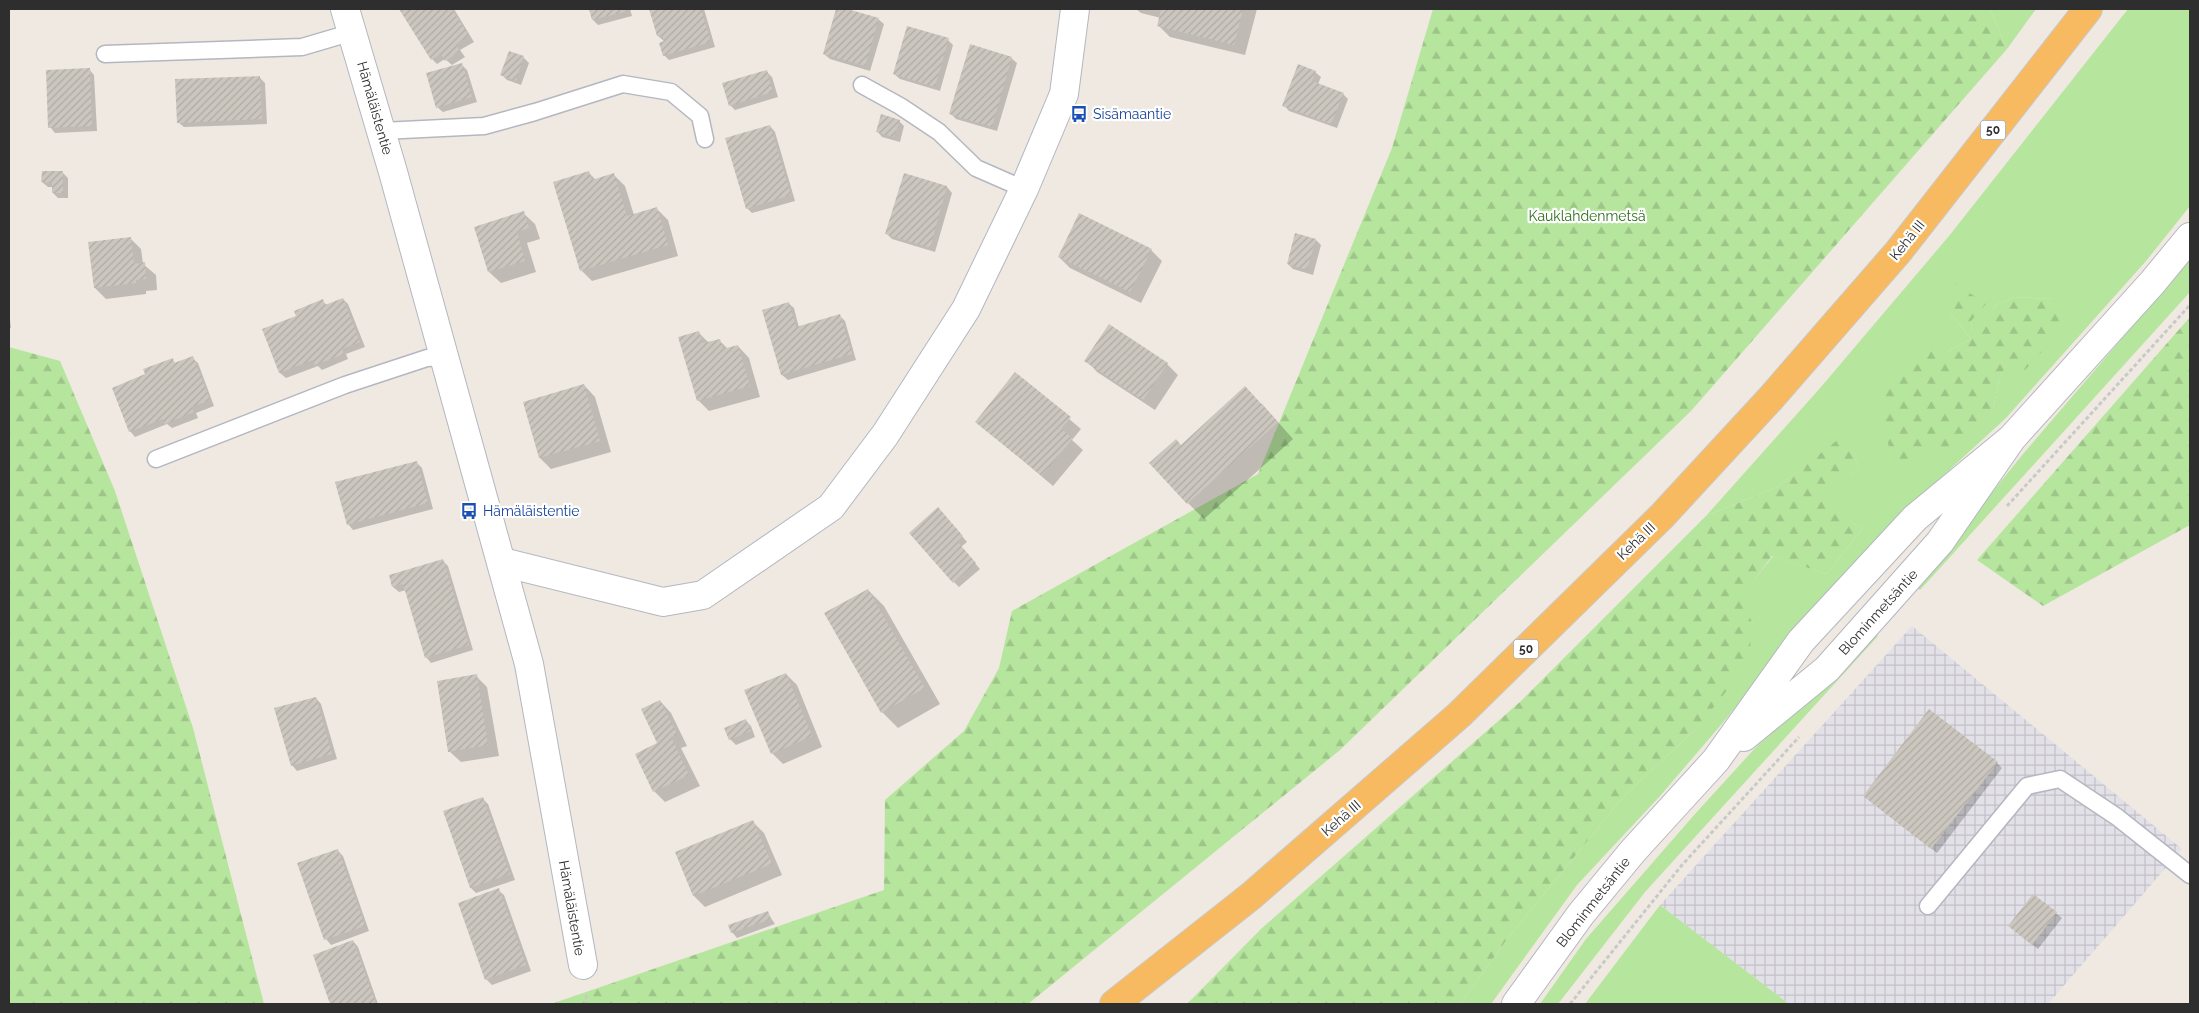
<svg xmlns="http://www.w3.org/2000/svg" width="2199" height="1013" font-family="Raleway,sans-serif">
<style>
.industrial{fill:url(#industrial-grid)}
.green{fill:#b6e59e;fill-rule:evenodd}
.forest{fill:url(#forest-firs)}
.shadow{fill:#0003}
.building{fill:url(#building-hatch)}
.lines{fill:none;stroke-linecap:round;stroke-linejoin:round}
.service-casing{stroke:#b4b7c1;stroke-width:19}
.minor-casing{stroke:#b4b7c1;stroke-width:30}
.trunk-casing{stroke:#c9c9c9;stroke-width:30}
.path{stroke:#c9c9c9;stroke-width:3;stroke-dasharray:4 2.5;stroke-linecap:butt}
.service{stroke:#fff;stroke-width:16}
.minor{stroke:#fff;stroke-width:28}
.trunk{stroke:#f8ba60;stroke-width:28}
.labels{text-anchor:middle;stroke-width:4.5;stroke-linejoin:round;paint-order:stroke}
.shield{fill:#fff;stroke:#6d6d6d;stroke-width:1}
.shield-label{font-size:12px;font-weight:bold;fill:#2e2e2e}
.street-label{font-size:14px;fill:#2e2e2e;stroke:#fff}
.transit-label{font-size:14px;fill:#164399;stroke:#fff;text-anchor:start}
.park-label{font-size:14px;fill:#2c6e1b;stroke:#fff}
</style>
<defs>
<pattern id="industrial-grid" width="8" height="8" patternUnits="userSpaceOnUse" patternTransform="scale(1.25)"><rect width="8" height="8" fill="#e3e1e8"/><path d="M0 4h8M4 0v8" fill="none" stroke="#c3c1c7"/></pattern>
<pattern id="forest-firs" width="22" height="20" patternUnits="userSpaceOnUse" patternTransform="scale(1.25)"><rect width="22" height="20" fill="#b6e59e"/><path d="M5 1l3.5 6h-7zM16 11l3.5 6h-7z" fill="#9dc588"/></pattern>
<pattern id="building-hatch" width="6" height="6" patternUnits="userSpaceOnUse" patternTransform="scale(1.25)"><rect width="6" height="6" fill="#cbc7bf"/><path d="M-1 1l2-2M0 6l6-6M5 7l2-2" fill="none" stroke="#afaba4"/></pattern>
</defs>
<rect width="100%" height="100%" fill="#efe9e1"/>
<path class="industrial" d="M1912,626L2182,849L2048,1004H1789L1660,905Z"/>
<path class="green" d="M1990,9H2036L2007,49Z
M2128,9H2190V206L2146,261L2006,418L1897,518L1806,617L1726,719L1660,796L1577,885L1491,1004H1460L1508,938L1624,796L1697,728L1753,624L1740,598L1773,556L1827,574L1862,529L1820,500L1859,467L1844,436L1777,487L1706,516L1821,387L1949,236ZM2014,297L2054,299L2005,366L1999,381L1993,409L1944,451L1934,445L1945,353L1971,339L1950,313L1970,322L1976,337L1996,305Z
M2190,259V292L1920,590L1916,587L2023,454Z
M1874,633L1878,636L1645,892L1558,1004H1540L1586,939L1695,814L1757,746L1820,692Z
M1660,905L1789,1004H1585Z"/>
<path class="forest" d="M1433,9H1990L2007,49L1691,411L1340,750L1028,1004H551L884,890L885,800L964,731L999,668L1012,611L1258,474L1392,148Z
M1955,283L1986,304L1970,322L1976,336L1996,305L2014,297L2054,299L2062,330L2025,370L2005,367L1999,381L1993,409L1971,436L1944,451L1934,446L1913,463L1890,456L1881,395L1926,344L1945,353L1971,339L1950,313Z
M2190,317V525L2043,606L1977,560Z
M9,347L60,361L115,491L193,728L264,1004H9Z
M1844,435L1859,467L1821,500L1862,529L1827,574L1772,556L1741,598L1753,624L1748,664L1697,728L1624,796L1508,938L1460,1004H1187L1261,929L1521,701L1706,516L1777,487Z"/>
<path class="shadow" d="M401,9H454L474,42L460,50L465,57L452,65L445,59L437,64L432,59Z
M590,9H630L632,16L598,25L593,20Z
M650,9H704L715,47L669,60L664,55L665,42L658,36Z
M837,9L878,19L884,24L870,71L830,59L824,54Z
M1136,9H1257L1245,55L1170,37L1159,26L1161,18L1141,13Z
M948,40L953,45L940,91L900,79L894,74Z
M523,57L529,63L521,85L507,80L502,75Z
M1011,58L1017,63L997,131L956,119L951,114Z
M461,64L467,70L477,102L443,112L437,107Z
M89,69L94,75L97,131L55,133L50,127Z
M766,71L772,77L778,97L735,110L730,105Z
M1315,72L1321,77L1318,84L1343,94L1348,99L1337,128L1289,111L1284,105Z
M260,78L265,83L267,124L184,127L178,122Z
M899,121L904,126L900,142L882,137L877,131Z
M770,126L775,132L795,201L752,213L747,208Z
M63,173L68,178V198H58L53,193V187H48L42,182Z
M589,173L596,180L614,175L625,186L634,215L657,209L668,220L678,256L592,281L581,270Z
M905,174L947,187L952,193L935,252L892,239L887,234Z
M523,213L535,224L540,239L527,243L536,272L501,283L489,272L475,228Z
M130,238L141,249L143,264L156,275L157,290L146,291V294L106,299L95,288Z
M1316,240L1321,245L1313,275L1293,269L1288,264Z
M1151,250L1162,261L1141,303L1070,268L1059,257Z
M343,299L348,304L365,347L346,354L348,359L322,370L318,366L286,378L280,373L263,330L298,316L322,301L327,305Z
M788,303L794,308L799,328L839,315L845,321L856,360L788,380L782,375L763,311Z
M9,312L11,328H9Z
M699,333L709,343L719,340L728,349L738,346L749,358L760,397L709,411L698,400Z
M192,358L198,363L214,406L196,413L198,418L172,428L167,424L135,437L130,431L147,375L172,360L176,364Z
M1086,360L1167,364L1178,375L1155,410L1097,372Z
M1016,374L1081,429L1072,440L1083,450L1053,486L977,422Z
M584,385L595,397L611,452L551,469L540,458Z
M1262,404L1293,439L1204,519L1188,503L1182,446Z
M417,463L422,468L433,509L353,530L348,524Z
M943,514L967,542L961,547L980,569L959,587L954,582Z
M443,561L448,566L473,650L431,663L426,657L406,590L399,592L393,587L390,576Z
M868,590L884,606L940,704L898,728L882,712Z
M786,674L797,685L822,747L783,764L772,753Z
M476,676L487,687L499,756L461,762L449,751Z
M316,698L321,704L337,759L297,771L292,765Z
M660,701L671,713L687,746L681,748L700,786L665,802L654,791Z
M746,721L751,726L755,737L736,745L731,740L726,728Z
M1997,763L2002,768L1937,853L1870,801Z
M483,799L488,804L515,880L476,893L471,888L444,812Z
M753,822L764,833L782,875L705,907L694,896L676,853Z
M337,850L343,856L369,931L331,945L326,939Z
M498,890L504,895L531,971L492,985L486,979Z
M2033,895L2062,918L2038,949L2015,931Z
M767,912L775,924L737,938L732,932Z
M353,941L358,947L378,1004H332L314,955Z"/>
<path class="building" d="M399,9H452L469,36L456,44L460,51L445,61L441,54L431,60Z
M589,9H627V11L592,20Z
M649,9H701L711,42L663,56L659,43L664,41L662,35L657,36Z
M836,9H847L879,18L865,66L823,54Z
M1161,9H1243L1234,45L1157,26Z
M907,26L949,38L935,87L893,74Z
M970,44L1012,57L992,127L949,114Z
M509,51L524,56L516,81L500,75Z
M462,63L472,97L436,108L426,73Z
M1298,64L1316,71L1312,81L1344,93L1331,124L1282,106Z
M90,68L92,126L48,128L46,70Z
M767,70L773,92L729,106L722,83Z
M260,76L262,119L177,123L175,79Z
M881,114L900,120L894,137L876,132Z
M770,125L791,195L746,209L725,138Z
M42,171H63V193H52V183L41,182Z
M589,171L592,180L614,173L627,216L657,207L668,245L580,271L553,182Z
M904,173L947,186L930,248L885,234Z
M524,211L529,228L517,232L525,261L488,272L474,227Z
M1079,213L1152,249L1130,292L1058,257Z
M1295,233L1316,239L1307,270L1287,264Z
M131,237L134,264L145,262L146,279L136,280V283L94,288L88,242Z
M343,298L360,342L342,349L344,354L315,365L313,360L279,373L262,329L296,316L294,311L323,299L325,305Z
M789,302L796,327L840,314L852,354L781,375L762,310Z
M1109,324L1168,363L1143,400L1084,361Z
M699,331L703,343L720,339L723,349L738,345L750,386L697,401L678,337Z
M193,356L210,400L191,407L194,412L165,424L163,419L129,432L112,388L145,374L143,369L173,358L174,363Z
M1015,372L1071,417L1061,429L1073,438L1042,476L975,422Z
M584,384L600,441L539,458L523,402Z
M1245,386L1278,422L1187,504L1149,463L1176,439L1181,445Z
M417,461L428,503L347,525L335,482Z
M938,507L963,536L957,541L976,563L953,583L909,533Z
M443,559L469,645L425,658L403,584L392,587L389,575Z
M868,589L925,688L881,713L824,613Z
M786,673L812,736L771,754L744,690Z
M477,674L488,745L448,752L437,681Z
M316,697L332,754L291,766L274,708Z
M660,700L677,734L671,737L689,775L653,792L635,754L657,743L641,709Z
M1929,709L1998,762L1931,849L1863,796Z
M746,719L751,731L729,740L724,728Z
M483,797L510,874L470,888L443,811Z
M753,820L772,864L693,896L675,852Z
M338,849L365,926L324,940L297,863Z
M499,888L526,965L485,980L458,903Z
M2033,894L2057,912L2032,945L2008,926Z
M768,911L771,919L731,933L728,925Z
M353,940L376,1004H330L313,955Z"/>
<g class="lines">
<g class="service-casing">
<path id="service" d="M105,54L302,47L353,32
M862,85L900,106L939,132L976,168L1024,189
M382,131L484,126L535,112L623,84L671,92L700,116L705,139
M156,459L345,385L427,358L444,357
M1928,906L2027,786L2060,779L2117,817L2190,875"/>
</g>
<g class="minor-casing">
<path id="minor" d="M345,9L393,172L529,664L583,965
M502,562L663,602L703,595L831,507L885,435L966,309L1024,189L1064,94L1075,9
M1744,737L1827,669L1940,542L2012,438L2152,283L2190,237
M1516,1004L1581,914L1633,851L1716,760L1801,641L1915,518L2012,438"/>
</g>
<g class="trunk-casing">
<path id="trunk" d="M1114,1004L1251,896L1459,715L1662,516L1771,398L1898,252L2088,9"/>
</g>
<path class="path" d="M2007,506L2190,305
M586,995L587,1004
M1570,1004L1682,865L1799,737"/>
<use href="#service" class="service"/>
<use href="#minor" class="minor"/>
<use href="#trunk" class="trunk"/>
</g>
<defs>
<g id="bus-bare" transform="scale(1.35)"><path d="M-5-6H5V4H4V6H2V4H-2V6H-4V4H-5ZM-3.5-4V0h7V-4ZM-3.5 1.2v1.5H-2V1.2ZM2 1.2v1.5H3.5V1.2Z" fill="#1a4fb4" stroke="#fff" stroke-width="2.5" paint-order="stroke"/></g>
</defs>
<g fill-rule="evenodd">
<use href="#bus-bare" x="1079" y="114"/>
<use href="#bus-bare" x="469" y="511"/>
</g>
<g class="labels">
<g class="shield">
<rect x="1980.5" y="120.5" width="25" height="19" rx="4"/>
<rect x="1513.5" y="639.5" width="25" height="19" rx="4"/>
</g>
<g class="shield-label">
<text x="1993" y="134">50</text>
<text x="1526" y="653">50</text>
</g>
<g class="street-label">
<text transform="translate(375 108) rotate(74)" y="5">Hämäläistentie</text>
<text transform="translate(1907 240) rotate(-51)" y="5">Kehä III</text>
<text transform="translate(1636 541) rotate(-44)" y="5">Kehä III</text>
<text transform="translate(1878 612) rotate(-48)" y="5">Blominmetsäntie</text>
<text transform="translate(1341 818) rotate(-41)" y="5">Kehä III</text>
<text transform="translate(1593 902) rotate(-52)" y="5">Blominmetsäntie</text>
<text transform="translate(572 908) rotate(80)" y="5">Hämäläistentie</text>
</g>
<g class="transit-label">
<text x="1093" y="119">Sisämaantie</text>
<text x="483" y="516">Hämäläistentie</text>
</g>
<g class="park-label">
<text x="1587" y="221">Kauklahdenmetsä</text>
</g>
</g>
<rect width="2199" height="1013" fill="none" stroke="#2e2e2e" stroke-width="20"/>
</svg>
